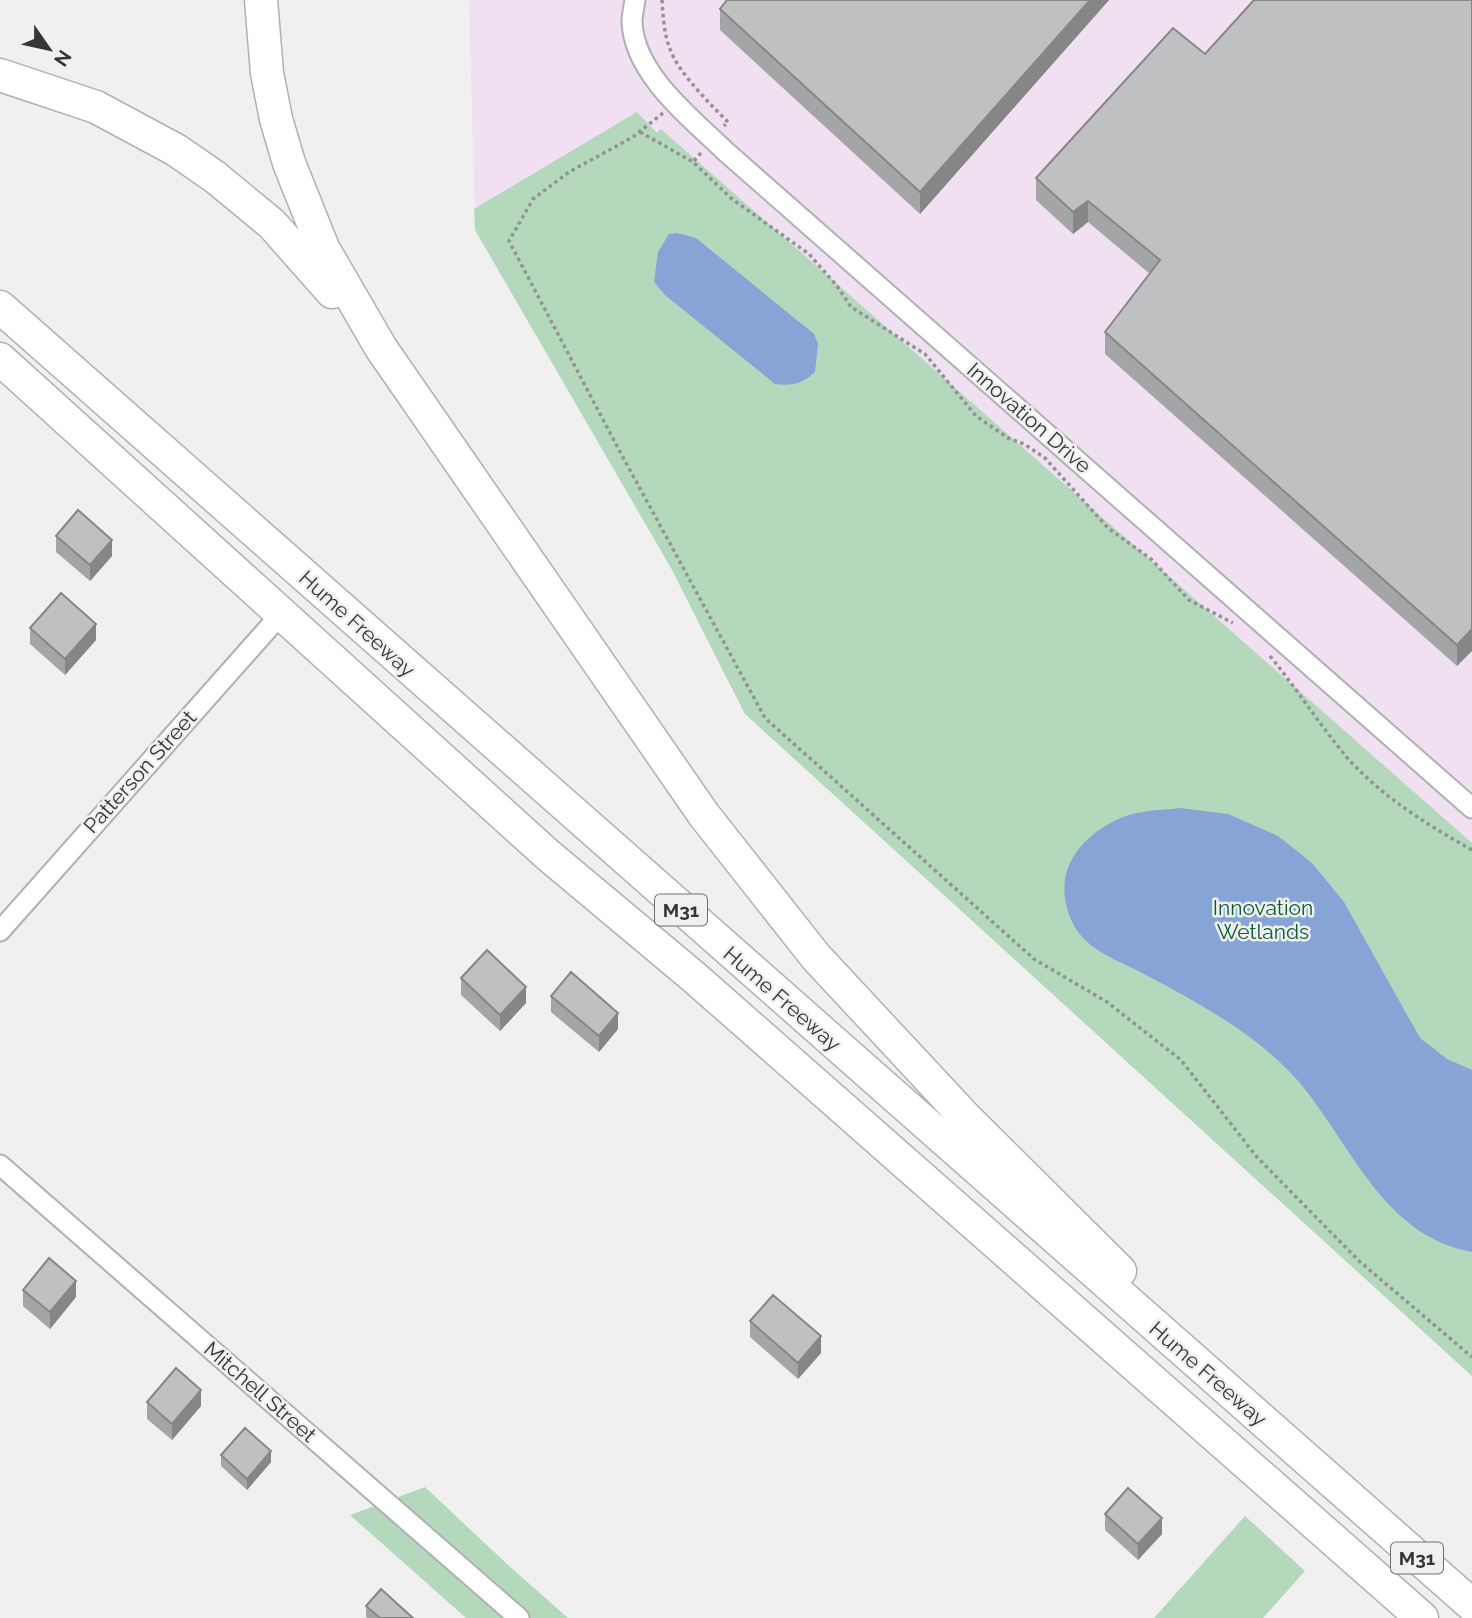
<svg xmlns="http://www.w3.org/2000/svg" width="1472" height="1618" font-family="Raleway,sans-serif">
<style>
.industrial{fill:#f0e0f2}
.green{fill:#b3d8bb}
.water{fill:#86a4d6}
.lines{fill:none;stroke-linecap:round;stroke-linejoin:round}
.minor-casing{stroke:#afb0b1;stroke-width:23}
.trunk-casing{stroke:#afb0b1;stroke-width:35}
.path{stroke:#929393;stroke-width:3.5;stroke-dasharray:3.5 3.5;stroke-linecap:butt}
.minor{stroke:#fff;stroke-width:19}
.trunk{stroke:#fff;stroke-width:32}
.wall{fill:#a4a5a6}
.shaded-wall{fill:#868687}
.building{fill:#bfc0c1;stroke:#868687;stroke-width:2}
.labels{text-anchor:middle;stroke-width:5;stroke-linejoin:round;paint-order:stroke}
.shield{fill:#f0f0f1;stroke:#6d6e6e;stroke-width:2}
.shield-label{font-size:19px;font-weight:bold;fill:#353636}
.street-label{font-size:21px;fill:#353636;stroke:#f0f0f1}
.park-label{font-size:21px;fill:#085e2c;stroke:#f0f0f1}
</style>
<rect width="100%" height="100%" fill="#f0f0f1"/>
<path class="industrial" d="M469,0H1472V1376L745,714L671,568L475,230Z"/>
<path class="green" d="M637,112L657,133L661,129L1472,843V1376L745,714L671,568L475,230L474,209Z
M425,1487L508,1565L568,1618H466L350,1515Z
M1245,1516L1305,1571L1263,1618H1154Z"/>
<path class="water" d="M677,233L696,238L814,334L818,344L815,372C802,384 793,386 775,384L665,295L654,282L658,252L669,234Z
M1180,808L1228,814L1278,836L1312,863L1344,902L1420,1038L1447,1059L1472,1070V1252C1382,1235 1352,1145 1299,1082C1260,1036 1197,1002 1144,974C1124,963 1101,956 1084,939C1065,919 1058,885 1071,861C1082,839 1109,820 1133,814C1148,810 1165,810 1180,808Z"/>
<g class="lines">
<g class="minor-casing">
<path id="minor" d="M635,0C634,7 632,15 632,22C634,74 691,118 725,151L1472,808
M0,931L281,614
M0,1165L519,1618"/>
</g>
<g class="trunk-casing">
<path id="trunk" d="M261,0L267,73L276,119L289,163L323,248L381,348L704,815L816,957L965,1117L1120,1271
M0,75L96,107L176,150L215,177L272,224L332,292
M0,307L1472,1605
M0,359L548,855L695,978L1422,1618"/>
</g>
<path class="path" d="M662,0C663,16 664,34 670,49C678,72 710,104 728,122L724,126
M663,113L633,137L569,172L533,199L509,241L619,450L765,718L1034,959L1107,1002L1181,1060L1256,1156L1359,1261L1472,1357
M640,132L693,162
M701,153L693,162L732,199L809,254L837,286L851,307L925,354L976,416L1008,438L1024,444L1045,458L1108,528L1151,559L1189,600L1233,623
M1270,656C1296,688 1318,722 1344,754C1379,795 1426,824 1472,850"/>
<use href="#minor" class="minor"/>
<use href="#trunk" class="trunk"/>
</g>
<path class="wall" d="M727,0H1109L920,214L720,30V9Z
M1472,0L1457,666L1105,354V332L1150,274L1088,222L1073,234L1036,200V178L1205,54Z
M56,536L112,556L90,581L56,552Z
M30,628L96,640L65,675L30,644Z
M461,978L526,1003L500,1031L461,995Z
M551,996L618,1029L599,1052L551,1012Z
M23,1290L76,1297L50,1329L23,1306Z
M750,1321L821,1353L798,1379L750,1337Z
M147,1402L201,1406L172,1440L147,1419Z
M221,1455L271,1462L247,1490L221,1466Z
M1105,1514L1162,1534L1138,1560L1105,1530Z
M366,1606L413,1618H368L366,1617Z"/>
<path class="shaded-wall" d="M1090,0H1109L920,214V192Z
M1088,201V222L1073,234V212Z
M112,540V556L90,581V565Z
M96,624V640L65,675V659Z
M1472,629V651L1457,666V645Z
M526,987V1003L500,1031V1015Z
M618,1013V1029L599,1052V1036Z
M76,1281V1297L50,1329V1312Z
M821,1336V1353L798,1379V1363Z
M201,1390V1406L172,1440V1424Z
M271,1451V1462L247,1490V1479Z
M1162,1518V1534L1138,1560V1544Z"/>
<path class="building" d="M727,0H1090L920,192L720,9Z
M1254,0H1472V629L1457,645L1105,332L1160,260L1088,201L1073,212L1036,178L1173,28L1205,54Z
M78,510L112,540L90,565L56,536Z
M61,593L96,624L65,659L30,628Z
M487,950L526,987L500,1015L461,978Z
M571,972L618,1013L599,1036L551,996Z
M49,1258L76,1281L50,1312L23,1290Z
M773,1295L821,1336L798,1363L750,1321Z
M176,1368L201,1390L172,1424L147,1402Z
M245,1428L271,1451L247,1479L221,1455Z
M1128,1488L1162,1518L1138,1544L1105,1514Z
M381,1589L413,1618H380L366,1606Z"/>
<g class="labels">
<g class="shield">
<rect x="655" y="894.5" width="52" height="31" rx="5"/>
<rect x="1391" y="1542.5" width="52" height="31" rx="5"/>
</g>
<g class="shield-label">
<text x="681" y="917">M31</text>
<text x="1417" y="1565">M31</text>
</g>
<g class="street-label">
<text transform="translate(1029 418) rotate(41)" y="7">Innovation Drive</text>
<text transform="translate(357 624) rotate(42)" y="7">Hume Freeway</text>
<text transform="translate(140 772) rotate(-48)" y="7">Patterson Street</text>
<text transform="translate(782 999) rotate(41)" y="7">Hume Freeway</text>
<text transform="translate(1208 1374) rotate(41)" y="7">Hume Freeway</text>
<text transform="translate(260 1392) rotate(41)" y="7">Mitchell Street</text>
</g>
<g class="park-label">
<text x="1263" y="915">Innovation<tspan x="1263" dy="24">Wetlands</tspan></text>
</g>
</g>
<g transform="translate(49 49) rotate(124)" stroke="#f0f0f1" stroke-width="5" paint-order="stroke">
<path d="M0-5L12 26L0 18L-12 26Z" fill="#353636"/>
<text y="-10" font-size="19" font-weight="bold" text-anchor="middle" fill="#353636">N</text>
</g>
</svg>
